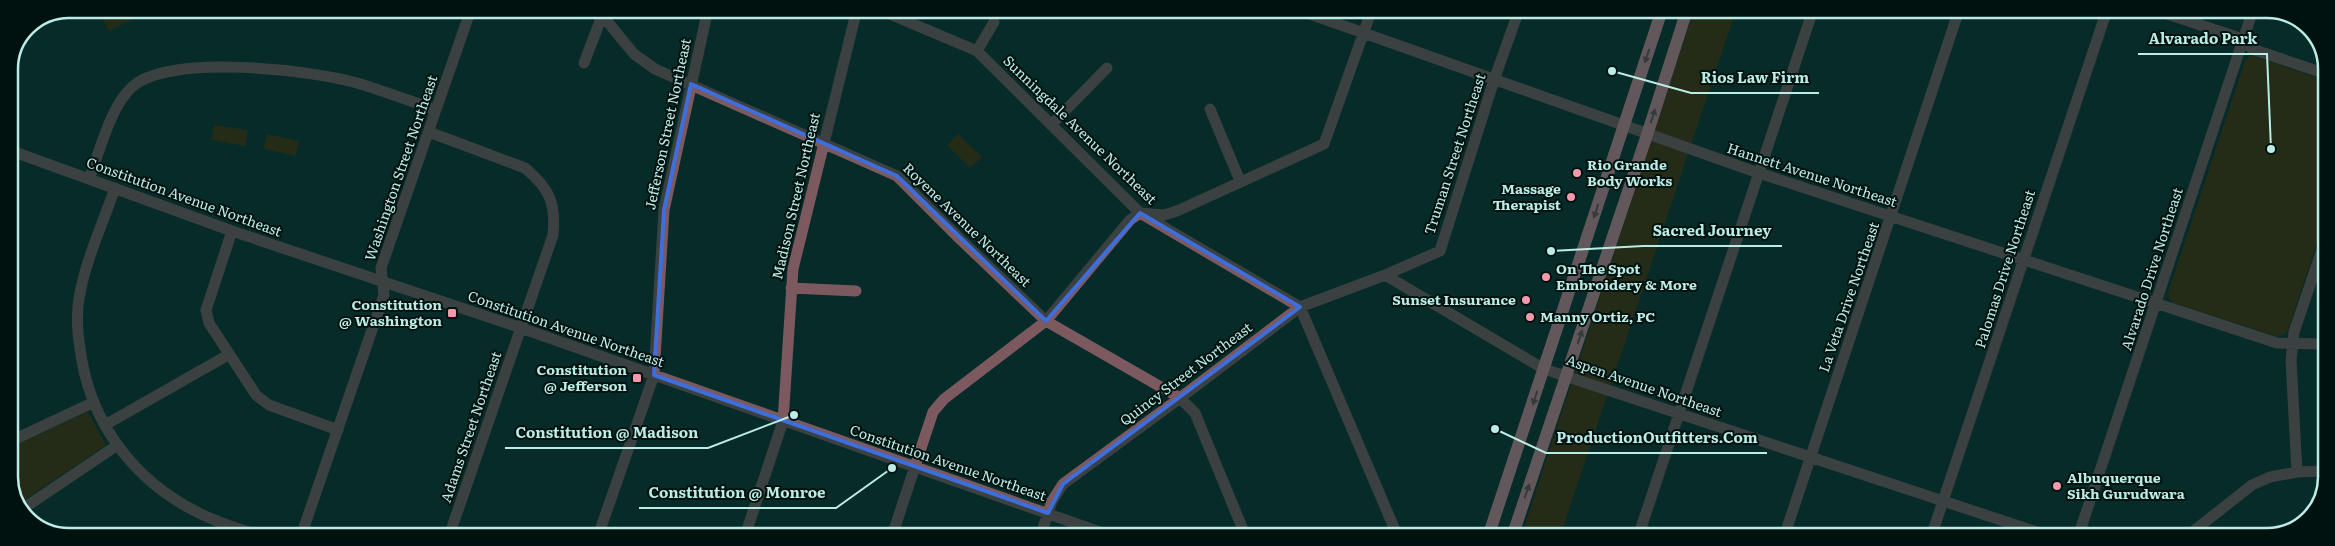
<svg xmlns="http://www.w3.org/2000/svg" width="2335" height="546" font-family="Literata,serif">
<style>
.green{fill:#482b04}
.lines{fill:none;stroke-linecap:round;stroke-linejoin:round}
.minor{stroke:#7b595f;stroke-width:11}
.major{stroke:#d18c98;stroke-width:12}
.oneway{fill:#684f54}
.marked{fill:none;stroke:#3d6edb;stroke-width:4;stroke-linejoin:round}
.poi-dot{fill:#f39aaa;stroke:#001210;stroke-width:2}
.labels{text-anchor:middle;stroke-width:4;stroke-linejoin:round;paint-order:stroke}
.street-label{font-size:14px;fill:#bcece6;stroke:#001210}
.poi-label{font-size:14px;font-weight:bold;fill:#bcece6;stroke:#001210;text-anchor:start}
.rim{fill:none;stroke:#bcece6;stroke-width:2.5}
.leader{fill:none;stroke:#bcece6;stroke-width:2}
.callout-dot{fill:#bcece6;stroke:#001210;stroke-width:2}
.callout-label{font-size:15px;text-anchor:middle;font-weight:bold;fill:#bcece6;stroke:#001210;stroke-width:4;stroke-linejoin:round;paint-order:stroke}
</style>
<rect width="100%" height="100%" fill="#072b28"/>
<path class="green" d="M119,9H135L139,16L109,31L102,17Z
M1694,10H1736L1560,537H1521Z
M2249,56H2254L2326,81V216L2288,330L2284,335L2276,336L2174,303L2169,298L2168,293L2245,61Z
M214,125L248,130L245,146L212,140Z
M267,134L299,141L296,156L264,149Z
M958,134L982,157L970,168L947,145Z
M88,412L106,445L18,504L9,485V448Z"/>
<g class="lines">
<path class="minor" d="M597,9L634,54L655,69L897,176L960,239L1046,321L1180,398L1195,413L1246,537
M878,9L977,51L1140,213L1300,307L1398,537
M1296,9L1750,170L2277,343L2325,344
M2155,10L2243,39L2252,49L2326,74
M977,51L994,22
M584,63L602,16
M1210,109L1240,181
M1051,125L1107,68
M429,132L525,168C550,189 556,203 553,235L449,536
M9,150L232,231L521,328L1114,537
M89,179C100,151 110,107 132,87C169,53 311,70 357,83C384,91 410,101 436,110
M115,188C103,223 87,257 80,293C75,316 78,338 82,361C94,428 137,482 197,512C217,523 240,529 261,536
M232,231L206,310L209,323L256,395L269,405L338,430
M1385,275L1544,369L2052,537
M791,288L856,291
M105,425L228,355
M9,442L92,403
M2297,472L2291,360L2294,332L2326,238
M21,510L116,446
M301,536L384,295L381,268L471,9
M598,536L654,375L664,210L708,9
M745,536L783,421L793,269L857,9
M892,536L933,412L944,399L1046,321L1130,220L1140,213L1164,215L1177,211L1324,144L1372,9
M1040,537L1052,501L1063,484L1180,398L1300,307L1385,275L1440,251L1494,80L1519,10
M1638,537L1813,10
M1784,537L1959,10
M1931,537L2107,10
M2078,537L2253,10
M2186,537L2252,485L2270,477L2297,472L2325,471"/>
<path class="major" d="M1488,537L1662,10
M1512,537L1647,135L1687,10"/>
</g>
<defs><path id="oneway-solid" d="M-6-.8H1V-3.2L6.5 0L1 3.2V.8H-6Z" transform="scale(1.25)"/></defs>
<g class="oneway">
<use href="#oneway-solid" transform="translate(1647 56) rotate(108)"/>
<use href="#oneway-solid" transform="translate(1653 116) rotate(-72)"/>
<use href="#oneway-solid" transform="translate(1596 211) rotate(108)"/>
<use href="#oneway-solid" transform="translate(1580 337) rotate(-71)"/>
<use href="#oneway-solid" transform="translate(1535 398) rotate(108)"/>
<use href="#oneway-solid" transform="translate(1527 491) rotate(-71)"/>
</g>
<path d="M0 0H2335V546H0ZM691,84L897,176L1046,321L1140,213L1300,307L1063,484L1048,513L654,375L664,210Z" fill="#072b28" fill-opacity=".55" fill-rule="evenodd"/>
<path class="marked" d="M691,84L897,176L1046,321L1140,213L1300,307L1063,484L1048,513L654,375L664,210Z"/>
<g class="poi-dot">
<circle cx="1577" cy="173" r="5"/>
<circle cx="1571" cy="197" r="5"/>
<circle cx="1546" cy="277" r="5"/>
<circle cx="1526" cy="300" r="5"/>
<rect x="447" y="308" width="10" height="10" rx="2.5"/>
<circle cx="1530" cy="317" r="5"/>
<rect x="632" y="373" width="10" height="10" rx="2.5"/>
<circle cx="2057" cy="486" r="5"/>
</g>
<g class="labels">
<g class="street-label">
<text transform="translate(668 124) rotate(-78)" y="5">Jefferson Street Northeast</text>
<text transform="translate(1080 130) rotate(44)" y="5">Sunningdale Avenue Northeast</text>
<text transform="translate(1455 154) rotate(-72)" y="5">Truman Street Northeast</text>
<text transform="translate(401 168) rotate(-71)" y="5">Washington Street Northeast</text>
<text transform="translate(1812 175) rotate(18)" y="5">Hannett Avenue Northeast</text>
<text transform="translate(796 196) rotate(-77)" y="5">Madison Street Northeast</text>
<text transform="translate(184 197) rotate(20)" y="5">Constitution Avenue Northeast</text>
<text transform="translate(967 225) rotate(44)" y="5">Royene Avenue Northeast</text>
<text transform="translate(2005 269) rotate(-72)" y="5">Palomas Drive Northeast</text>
<text transform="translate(2152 269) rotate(-72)" y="5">Alvarado Drive Northeast</text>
<text transform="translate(1849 297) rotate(-71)" y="5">La Veta Drive Northeast</text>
<text transform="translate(566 329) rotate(19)" y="5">Constitution Avenue Northeast</text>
<text transform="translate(1186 374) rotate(-37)" y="5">Quincy Street Northeast</text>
<text transform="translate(1644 386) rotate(19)" y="5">Aspen Avenue Northeast</text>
<text transform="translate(471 427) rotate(-71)" y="5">Adams Street Northeast</text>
<text transform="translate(948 463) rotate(19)" y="5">Constitution Avenue Northeast</text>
</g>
<g class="poi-label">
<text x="1587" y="170">Rio Grande<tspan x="1587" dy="16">Body Works</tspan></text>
<text x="1561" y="194" text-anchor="end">Massage<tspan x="1561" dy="16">Therapist</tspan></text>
<text x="1556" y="274">On The Spot<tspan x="1556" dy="16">Embroidery &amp; More</tspan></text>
<text x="1516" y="305" text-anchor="end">Sunset Insurance</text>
<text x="442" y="310" text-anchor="end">Constitution<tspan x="442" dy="16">@ Washington</tspan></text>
<text x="1540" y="322">Manny Ortiz, PC</text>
<text x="627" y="375" text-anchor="end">Constitution<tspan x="627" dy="16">@ Jefferson</tspan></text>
<text x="2067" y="483">Albuquerque<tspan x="2067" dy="16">Sikh Gurudwara</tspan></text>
</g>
</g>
<path d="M0 0H2335V546H0ZM69 18H2267A51 51 0 0 1 2318 69V477A51 51 0 0 1 2267 528H69A51 51 0 0 1 18 477V69A51 51 0 0 1 69 18Z" fill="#001210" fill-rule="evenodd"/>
<path class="rim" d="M69 18H2267A51 51 0 0 1 2318 69V477A51 51 0 0 1 2267 528H69A51 51 0 0 1 18 477V69A51 51 0 0 1 69 18Z"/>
<path class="leader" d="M2271 149L2267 54H2138M1612 71L1691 93H1819M1551 251L1643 246H1782M794 415L708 448H505M1495 429L1546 453H1767M892 468L836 508H639"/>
<g class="callout-dot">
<circle cx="2271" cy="149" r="5"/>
<circle cx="1612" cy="71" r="5"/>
<circle cx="1551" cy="251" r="5"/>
<circle cx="794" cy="415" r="5"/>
<circle cx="1495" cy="429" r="5"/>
<circle cx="892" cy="468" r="5"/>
</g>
<g class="callout-label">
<text x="2203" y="44">Alvarado Park</text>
<text x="1755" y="83">Rios Law Firm</text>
<text x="1712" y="236">Sacred Journey</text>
<text x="607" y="438">Constitution @ Madison</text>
<text x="1657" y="443">ProductionOutfitters.Com</text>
<text x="737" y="498">Constitution @ Monroe</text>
</g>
</svg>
